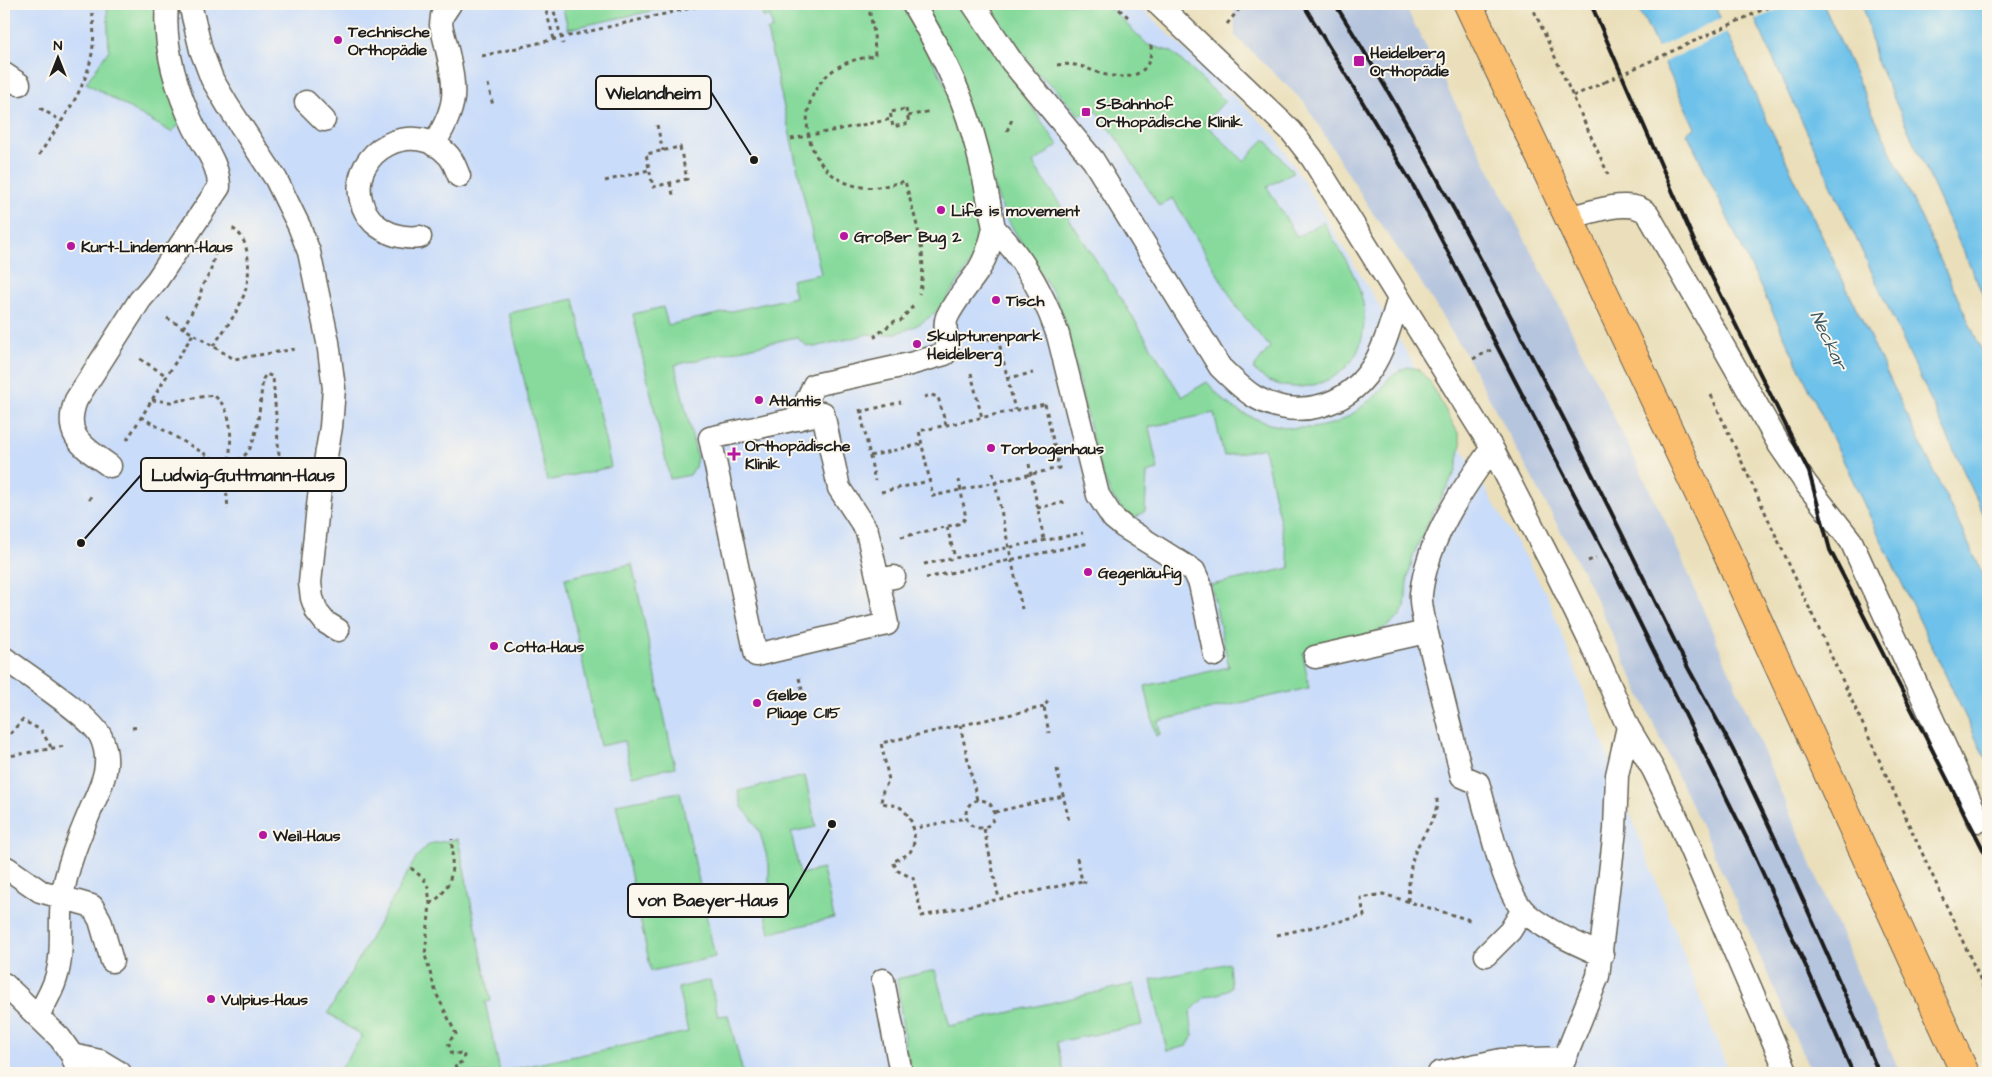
<svg xmlns="http://www.w3.org/2000/svg" width="1992" height="1077" font-family="'Architects Daughter',sans-serif">
<style>
.built{fill:#c9dcf9}
.industrial{fill:#b6c5de}
.green{fill:#87da9c;stroke:#527b5c}
.water{fill:#6dc1ea;stroke:#446e83}
.pier{fill:#eadfba}
.lines{fill:none;stroke-linecap:round;stroke-linejoin:round}
.lane-casing{stroke:#646053;stroke-width:25}
.primary-casing{stroke:#646053;stroke-width:30}
.path{stroke:#646053;stroke-width:3;stroke-dasharray:4 4;stroke-linecap:butt}
.lane{stroke:#fff;stroke-width:22}
.primary{stroke:#fbbd6e;stroke-width:28}
.rail{stroke:#1c1c1c;stroke-width:4}
.path-bridge{stroke:#646053;stroke-width:3;stroke-dasharray:4 4;stroke-linecap:butt}
.poi-dot{fill:#b5179e;stroke:#fbf7ec;stroke-width:2}
.labels{text-anchor:middle;stroke-width:4;stroke-linejoin:round;paint-order:stroke}
.poi-label{font-size:16px;font-weight:bold;fill:#1c1c1c;stroke:#fbf7ec;text-anchor:start}
.water-label{font-size:18px;font-style:italic;fill:#385664;stroke:#fbf7ec}
.leader{fill:none;stroke:#1c1c1c;stroke-width:2}
.callout-dot{fill:#1c1c1c;stroke:#fbf7ec;stroke-width:2}
.callout{fill:#fbf7ec;stroke:#1c1c1c;stroke-width:2}
.callout-label{font-size:18px;text-anchor:middle;font-weight:bold;fill:#1c1c1c}
</style>
<rect width="100%" height="100%" fill="#fbf7ec"/>
<filter id="ink" filterUnits="userSpaceOnUse"><feTurbulence type="fractalNoise" baseFrequency=".02" numOctaves="2"/><feDisplacementMap in="SourceGraphic" scale="10" xChannelSelector="R" yChannelSelector="G"/><feConvolveMatrix kernelMatrix="1 2 1 2 8 2 1 2 1" color-interpolation-filters="sRGB"/></filter>
<filter id="wash" filterUnits="userSpaceOnUse"><feTurbulence type="fractalNoise" baseFrequency=".0096" numOctaves="4" result="noise"/><feDisplacementMap in="SourceGraphic" scale="20" xChannelSelector="R" yChannelSelector="G"/><feGaussianBlur stdDeviation="1.12" result="paint"/><feColorMatrix in="noise" values="0 0 0 0 0 0 0 0 0 0 0 0 0 0 0 0 0 1.4 0 .05"/><feComposite in="paint" operator="in"/></filter>
<g filter="url(#wash)">
<rect width="100%" height="100%" fill="#eadfba"/>
<path class="built" d="M4,4H1137L1275,135L1383,312L1547,595L1729,1073H4Z"/>
<path class="industrial" d="M1234,4H1404L1562,311L1670,531L1900,1073H1811L1732,893L1588,582L1466,355L1417,276L1372,212L1304,102L1235,36Z"/>
<path class="green" d="M107,4H158L183,122L171,132L86,83L109,50Z
M562,4H684L568,29Z
M760,4H902C922,39 943,75 956,113C964,137 970,162 975,186C978,199 984,223 982,235C979,256 956,284 945,301C929,324 896,339 868,334L815,347L807,346L796,337L675,365L697,457L695,467L690,475L670,479L633,314L663,307L668,325L795,297L791,280L821,274L767,31L773,29L770,16L763,17Z
M925,4H961L1058,145L1033,163L1127,308L1182,397L1207,382L1225,402L1242,413L1269,424L1290,428H1313L1336,423L1355,412L1379,393L1389,378L1399,371L1408,367L1418,369L1430,382L1458,433L1461,444L1456,471L1433,512L1414,553L1407,582L1405,607L1399,617L1388,626L1374,633L1303,653L1309,688L1158,721L1160,734L1156,736L1145,686L1229,667L1211,585L1290,568L1264,448L1224,456L1214,413L1149,427L1158,470L1147,473L1145,511L1135,518L1123,510L1110,493L1097,460L1065,320L1054,294L1005,216Z
M988,4H1106L1148,45L1172,52L1225,101L1204,123L1244,161L1265,139L1293,172L1267,187L1297,237L1323,222C1338,248 1357,273 1363,303C1365,316 1364,336 1359,348C1346,380 1303,396 1272,382C1265,380 1259,374 1253,369L1270,347L1238,309L1173,198L1159,206L1120,143L1093,107L1080,116L1055,88L1036,72Z
M574,299L611,467L547,481L509,313Z
M632,564L675,767L632,776L624,741L600,746L565,578Z
M805,776L816,827L791,832L800,874L823,869L834,918L770,933L765,911L769,895V864L760,833L752,819L742,807L738,791Z
M680,792L715,957L651,971L616,804Z
M458,839L491,1001L485,1002L500,1072L688,1032L678,988L710,980L718,1016L728,1015L743,1073H338L362,1036L328,1013L416,858L429,844Z
M1229,963L1231,988L1221,993L1205,997L1190,1012L1193,1036L1187,1046L1167,1051L1151,980Z
M935,970L950,1026L1133,984L1142,1025L1057,1042L1064,1073H912L905,1046L897,979Z"/>
<path class="water" d="M1634,4H1714L1760,106L1988,585V764L1690,139L1687,133L1695,128L1645,21Z
M1748,4H1823L1988,364V524Z
M1863,4H1988V306L1875,57Z"/>
<path class="pier" d="M1753,4H1790L1753,21L1746,7Z
M1723,17L1729,32L1662,63L1655,49Z"/>
</g>
<g filter="url(#ink)">
<g class="lines">
<g class="lane-casing">
<path id="lane" d="M190,4L201,50L212,79L228,106L276,179L299,226L309,252L328,342L334,388L331,427L319,497L310,583L312,598L317,612L325,622L338,630
M973,4L1012,62L1093,160L1220,367C1231,378 1242,389 1255,397C1296,420 1345,408 1371,369C1385,348 1391,322 1399,298
M1158,4L1291,131L1312,158L1492,448L1558,576L1597,656L1628,727L1653,769L1681,827L1787,1073
M4,74L19,84
M306,102L324,120
M434,145C442,130 451,115 453,98C455,77 446,45 441,25L442,16L450,4
M1568,218C1590,213 1630,196 1648,214L1780,446L1807,485L1851,541L1979,821
M994,228C1024,258 1044,295 1058,335L1098,495L1113,518L1124,527L1194,571L1200,584L1215,655
M420,237C402,239 388,235 374,223C368,217 363,209 361,200C349,150 415,117 449,156C454,162 456,169 459,176
M798,419L814,385L910,364L945,354C951,346 942,329 947,317C955,300 968,286 978,271C986,258 991,243 994,228C986,186 978,144 963,104C950,69 932,36 913,4
M1492,448C1461,491 1427,540 1421,594C1420,603 1423,613 1424,621L1462,776L1478,783C1488,816 1501,884 1522,909C1537,926 1581,946 1602,955
M110,466C84,447 62,437 76,400L140,300L157,280L219,187C219,164 204,147 194,127C176,89 163,47 167,4
M878,580L867,531L839,488L823,413L710,438L756,655L887,624L878,580L894,577
M1315,657L1426,632
M4,658C25,674 91,716 101,737C113,764 102,784 91,809C79,837 66,868 62,899C59,925 64,953 56,978C52,992 45,1003 38,1015
M7,868L40,891L92,906L100,920L112,961
M1486,955L1510,931L1523,910
M883,980L901,1073
M4,984L60,1038L72,1055L78,1073
M72,1055L100,1061L120,1073
M1439,1073L1501,1060L1565,1058
M1559,1073L1598,976L1615,830L1617,775L1628,727"/>
</g>
<g class="primary-casing">
<path id="primary" d="M1468,4L1733,566L1965,1073"/>
</g>
<path class="path" d="M544,4L554,39
M716,4L717,9
M868,4L874,33L875,56C860,58 847,61 835,69C789,100 803,173 856,186C872,190 890,185 905,181C914,217 930,257 919,294
M1113,4L1128,17
M1531,4L1608,174
M1227,24L1240,8V4
M482,56L708,4
M1057,65C1065,64 1072,64 1080,66C1086,67 1092,71 1099,73C1126,81 1153,78 1151,44
M488,84L493,106
M1573,96L1605,82
M40,108L61,121
M906,109L909,123L893,127L890,112Z
M908,116L931,111
M657,125L663,151
M1007,131L1013,117
M791,139L892,119
M680,147L687,179L653,187L646,154Z
M39,155C73,103 103,70 91,4
M605,181L649,170
M670,183L674,198
M167,318L234,359L296,349
M183,328L200,297L202,286L210,273L215,254
M876,338L875,336L895,321H900L915,304
M998,338L1015,410
M980,342C994,335 1009,340 1025,338
M213,346C235,315 254,292 247,252C245,242 241,232 231,228
M140,359L167,376
M1473,359L1493,349
M971,373L982,418
M1007,378L1033,373
M1711,395L1988,996
M924,397L931,395L938,397L946,425
M152,400L170,402L213,395C235,410 231,439 229,463C237,461 245,457 249,450C259,433 260,400 263,379L266,374L273,377L281,481L284,489L287,488
M1045,404L1059,468L933,496L919,431Z
M860,409L875,481
M860,412L901,402
M141,417L219,462L229,463
M127,440L193,334
M870,456L921,444
M219,462L226,486L228,509
M1029,464L1044,540
M993,473L1022,609
M881,492L929,481
M89,500L93,493
M1037,508L1066,502
M947,527L955,558
M901,537L962,523L965,518V513L959,480
M1588,561L1596,558
M924,564L1083,533
M926,578L1089,543V542
M799,678L805,701
M1048,701L1044,707L1049,733
M1044,707L881,743L889,780L883,790L881,803C887,804 896,805 901,808C913,817 919,839 910,852C906,856 898,859 893,862L898,871L913,878L922,916L1082,881
M960,725L977,800
M132,728L140,727
M4,738H7L22,720L41,730L51,747
M4,757L65,746
M1057,769L1069,821
M966 814a14 14 0 1 1 28 0a14 14 0 1 1-28 0Z
M995,812L1063,796
M911,829L966,818
M984,829L999,899
M1077,858L1082,881L1089,884
M411,868L424,879L428,887L430,904L425,955L436,993L456,1034L448,1042L452,1054L463,1053L464,1056L462,1062L455,1065L457,1073
M1408,901C1409,886 1409,869 1414,855C1421,835 1438,820 1437,798
M430,904C456,887 452,867 452,839
M1277,935L1364,916L1361,898L1383,894L1473,921"/>
<use href="#lane" class="lane"/>
<use href="#primary" class="primary"/>
<path class="rail" d="M1303,4L1414,187L1609,561L1748,841L1809,973L1853,1073
M1335,4C1428,152 1507,309 1587,464C1621,531 1653,598 1686,664C1702,694 1720,724 1735,754C1786,859 1833,966 1879,1073
M1591,4L1695,243L1809,472L1830,550L1988,859"/>
<path class="path-bridge" d="M552,4L563,44
M1605,82L1775,4"/>
</g>
</g>
<g class="poi-dot">
<circle cx="338" cy="40" r="5"/>
<rect x="1353" y="55" width="12" height="12" rx="2.5"/>
<rect x="1081" y="107" width="10" height="10" rx="2.5"/>
<circle cx="941" cy="210" r="5"/>
<circle cx="844" cy="236" r="5"/>
<circle cx="71" cy="246" r="5"/>
<circle cx="996" cy="300" r="5"/>
<circle cx="917" cy="344" r="5"/>
<circle cx="759" cy="400" r="5"/>
<circle cx="991" cy="448" r="5"/>
<path d="M731.5 446.5h5v5h5v5h-5v5h-5v-5h-5v-5h5z"/>
<circle cx="1088" cy="572" r="5"/>
<circle cx="494" cy="646" r="5"/>
<circle cx="757" cy="703" r="5"/>
<circle cx="263" cy="835" r="5"/>
<circle cx="211" cy="999" r="5"/>
</g>
<g class="labels">
<g class="poi-label">
<text x="348" y="37">Technische<tspan x="348" dy="18">Orthopädie</tspan></text>
<text x="1370" y="58">Heidelberg<tspan x="1370" dy="18">Orthopädie</tspan></text>
<text x="1096" y="109">S-Bahnhof<tspan x="1096" dy="18">Orthopädische Klinik</tspan></text>
<text x="951" y="216">Life is movement</text>
<text x="854" y="242">Großer Bug 2</text>
<text x="81" y="252">Kurt-Lindemann-Haus</text>
<text x="1006" y="306">Tisch</text>
<text x="927" y="341">Skulpturenpark<tspan x="927" dy="18">Heidelberg</tspan></text>
<text x="769" y="406">Atlantis</text>
<text x="745" y="451">Orthopädische<tspan x="745" dy="18">Klinik</tspan></text>
<text x="1001" y="454">Torbogenhaus</text>
<text x="1098" y="578">Gegenläufig</text>
<text x="504" y="652">Cotta-Haus</text>
<text x="767" y="700">Gelbe<tspan x="767" dy="18">Pliage C115</tspan></text>
<text x="273" y="841">Weil-Haus</text>
<text x="221" y="1005">Vulpius-Haus</text>
</g>
<g class="water-label">
<text transform="translate(1829 340) rotate(65)" y="6">Neckar</text>
</g>
</g>
<path class="leader" d="M754 160L711 92M81 543L141 475M832 824L788 900"/>
<g class="callout-dot">
<circle cx="754" cy="160" r="5"/>
<circle cx="81" cy="543" r="5"/>
<circle cx="832" cy="824" r="5"/>
</g>
<g class="callout">
<rect x="596" y="76" width="115" height="33" rx="5"/>
<rect x="141" y="458" width="205" height="33" rx="5"/>
<rect x="628" y="884" width="160" height="33" rx="5"/>
</g>
<g class="callout-label">
<text x="653" y="99">Wielandheim</text>
<text x="243" y="481">Ludwig-Guttmann-Haus</text>
<text x="708" y="906">von Baeyer-Haus</text>
</g>
<rect width="1992" height="1077" fill="none" stroke="#fbf7ec" stroke-width="20"/>
<g transform="translate(58 58)" stroke="#fbf7ec" stroke-width="4" paint-order="stroke">
<path d="M0-4L9 19L0 12L-9 19Z" fill="#1c1c1c"/>
<text y="-8" font-size="14" font-weight="bold" text-anchor="middle" fill="#1c1c1c">N</text>
</g>
</svg>
